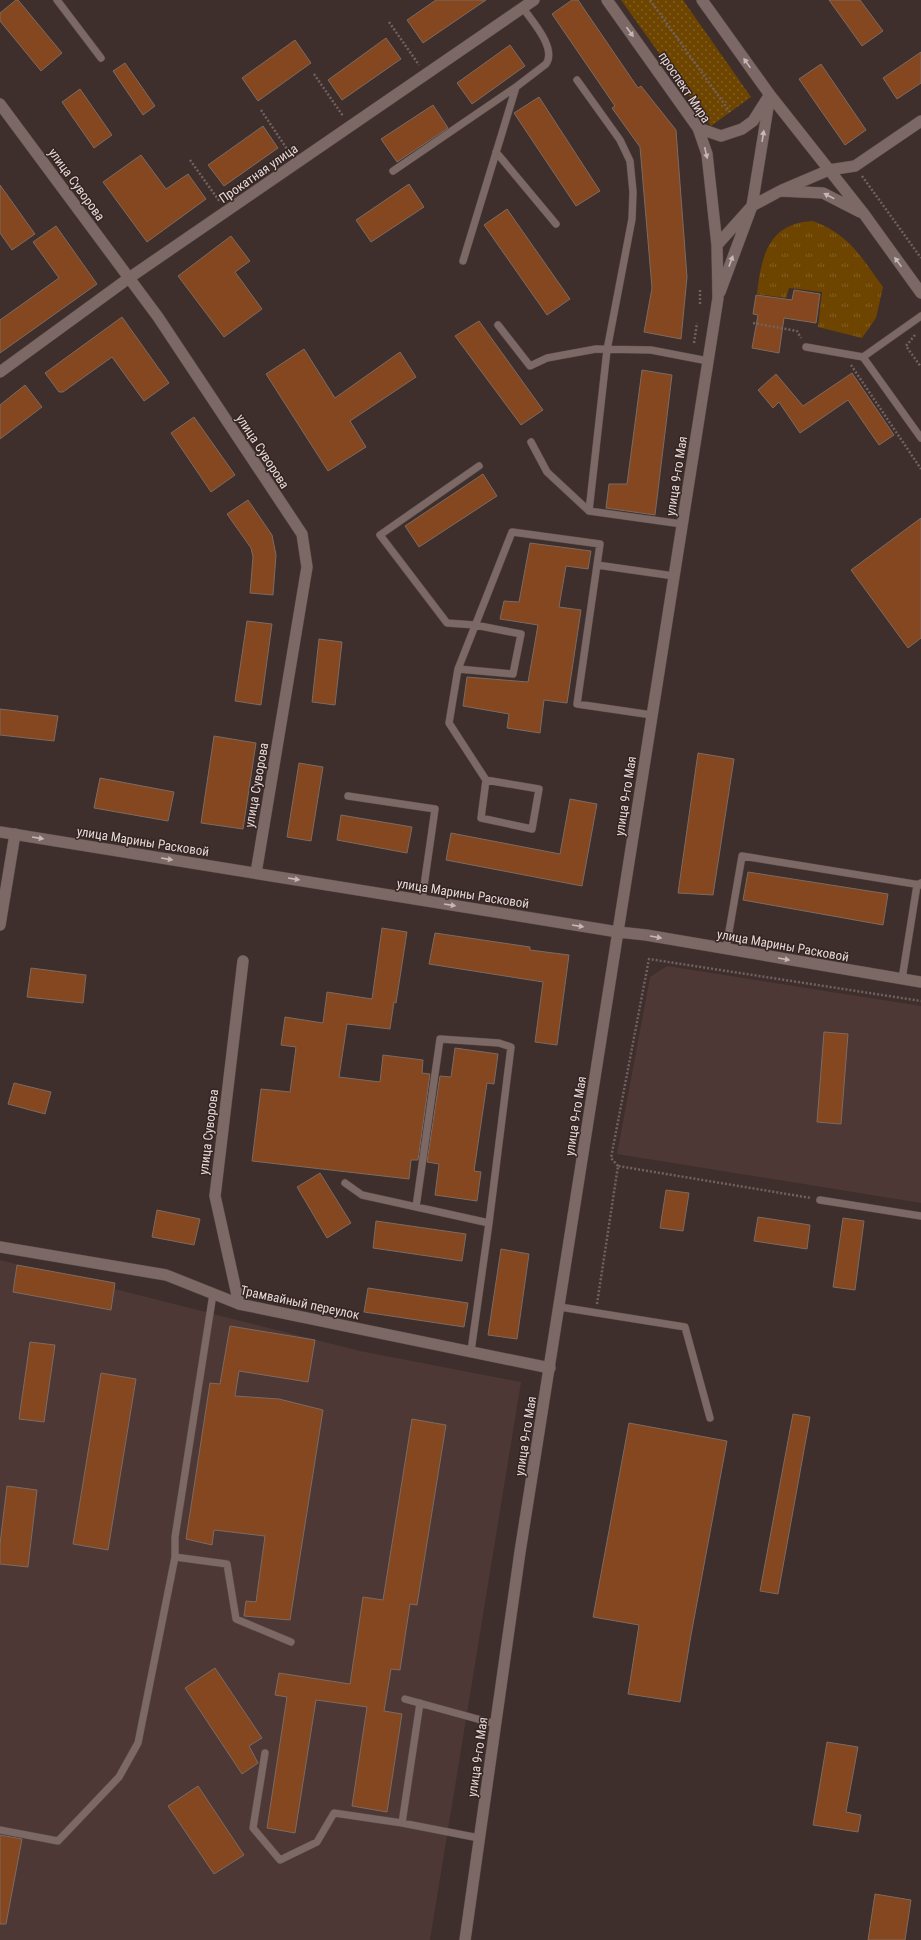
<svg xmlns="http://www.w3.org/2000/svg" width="921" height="1940" font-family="'Roboto Condensed',sans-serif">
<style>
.built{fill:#4e3835}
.grass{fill:url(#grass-tufts)}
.park{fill:url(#park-dots)}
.building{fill:#854720;stroke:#7b6b62}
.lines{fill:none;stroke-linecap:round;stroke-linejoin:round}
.service-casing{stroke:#5b4d4b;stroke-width:8}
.minor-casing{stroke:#5b4d4b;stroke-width:12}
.tertiary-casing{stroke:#5b4d4b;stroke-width:12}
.secondary-casing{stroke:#5b4d4b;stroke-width:12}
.path{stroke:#716260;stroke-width:2.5;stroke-dasharray:2 2;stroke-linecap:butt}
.service{stroke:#7c6966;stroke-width:7}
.minor{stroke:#7c6966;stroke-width:11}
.tertiary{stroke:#7c6966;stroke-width:11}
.secondary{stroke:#7c6966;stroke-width:11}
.oneway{fill:#c6b8b6}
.labels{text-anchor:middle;stroke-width:3;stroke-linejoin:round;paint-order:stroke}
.street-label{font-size:13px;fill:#e5dad9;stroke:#342422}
</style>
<defs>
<pattern id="grass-tufts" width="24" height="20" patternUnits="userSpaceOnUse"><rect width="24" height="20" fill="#6e4500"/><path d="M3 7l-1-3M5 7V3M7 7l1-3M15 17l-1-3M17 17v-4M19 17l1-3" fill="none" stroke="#835f25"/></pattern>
<pattern id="park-dots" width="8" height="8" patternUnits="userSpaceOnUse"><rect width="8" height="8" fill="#6e4500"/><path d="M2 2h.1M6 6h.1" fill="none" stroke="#835f25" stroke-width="1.8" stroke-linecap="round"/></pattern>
</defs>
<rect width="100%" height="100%" fill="#3e2e2c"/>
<path class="built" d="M667,966L921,1006V1203L617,1154L650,977Z
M0,1260L360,1351L521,1382L430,1940H0Z"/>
<path class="grass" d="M813,221C849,234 861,257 883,287L876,318L862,338L818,327L822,292L789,288L786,298L757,294C761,257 768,223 813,221Z"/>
<path class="park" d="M621,0H683L751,97L711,126Z"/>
<path class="building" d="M16,0H18L62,53L41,71L0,21V13Z
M436,0H486L423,43L407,20Z
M572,0H578L638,88L641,86L676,130L687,277L681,339L644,332L652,288L640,147L612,108L615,106L552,14Z
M829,0H860L883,31L862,46Z
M386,38L401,59L342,100L328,80Z
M295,40L311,63L258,101L242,78Z
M510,45L525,66L472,104L457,83Z
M921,52V83L897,99L883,78Z
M125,63L155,106L143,115L113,71Z
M821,64L866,130L845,145L799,79Z
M80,89L112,135L94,148L62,102Z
M539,97L600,191L576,206L514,113Z
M433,105L448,128L397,162L381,139Z
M263,126L278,148L224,186L208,165Z
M141,155L166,189L188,174L206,199L147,242L103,182Z
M409,184L424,207L371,242L356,220Z
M0,185L35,234L12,250L0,233Z
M507,209L570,299L547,315L484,225Z
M56,226L97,284L0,353V320L59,278L33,242Z
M231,236L250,261L235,272L262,309L224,337L178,276Z
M794,290L820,294L816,323L784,318L779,353L752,348L758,315L753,314L756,295L792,300Z
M122,317L169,383L144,401L112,357L63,392H59L45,373Z
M479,321L543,410L521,425L455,336Z
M304,349L335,398L400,352L416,377L350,421L366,447L328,471L266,374Z
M642,370L672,375L655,515L606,508L609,484H627Z
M852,373L894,435L879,445L848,400L800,433L779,402L773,408L758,390L776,374L803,406Z
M25,385L42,407L0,439V405Z
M194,417L235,475L211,492L171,433Z
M483,474L497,496L419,547L405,526Z
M248,500L272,535L276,555L273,595L250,593L253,557L251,548L227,514Z
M921,518V638L908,648L851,570Z
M530,543L591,551L588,569L566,566L559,607L581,610L567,703L544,700L540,733L507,728L509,714L463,706L467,677L528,682L538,625L500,619L504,601L519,602Z
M247,621L272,624L261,705L235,701Z
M319,639L342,642L335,705L312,702Z
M0,709L58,716L54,741L0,735Z
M214,736L256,743L243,829L201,823Z
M698,753L734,759L713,895L678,893Z
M299,763L323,767L311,841L287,837Z
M100,778L174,792L168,821L94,808Z
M570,799L597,804L582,886L446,860L451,833L560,854Z
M341,815L412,827L407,853L337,840Z
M748,872L888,894L883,925L743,900Z
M382,928L407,932L396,1003L394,1002L390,1029L347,1024L339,1077L380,1082L383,1055L423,1060L422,1073L430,1074L418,1160H411L409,1179L252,1161L261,1089L290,1092L296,1047L281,1045L285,1017L323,1023L327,992L372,999Z
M435,933L530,947V950L569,955L557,1045L535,1042L543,982L429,964Z
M31,968L86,975L83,1003L27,997Z
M824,1032L848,1034L841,1124L817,1122Z
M455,1048L498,1054L494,1084L487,1083L474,1171L481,1172L477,1201L435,1195L439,1164L427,1162L440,1076L451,1077Z
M14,1083L51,1092L45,1114L8,1104Z
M320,1173L351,1223L327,1238L297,1187Z
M666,1190L689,1193L683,1231L660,1228Z
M157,1210L200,1219L194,1245L152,1237Z
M758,1217L810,1225L807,1249L754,1241Z
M843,1218L864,1221L855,1290L833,1287Z
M376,1221L466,1234L462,1261L373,1248Z
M501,1249L529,1254L517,1339L488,1335Z
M17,1265L115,1283L111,1310L13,1292Z
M368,1288L468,1303L464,1327L364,1312Z
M230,1326L315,1340L308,1382L239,1371L235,1396L279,1399L323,1410L290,1620L244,1616L246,1601L256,1602L265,1536L214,1530L212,1545L186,1539L210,1383L220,1384Z
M30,1342L55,1345L44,1422L19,1419Z
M101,1373L136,1379L108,1550L73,1544Z
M793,1414L810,1417L778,1594L760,1591Z
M412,1419L446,1425L417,1605L410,1604L400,1670L391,1669L384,1711L402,1714L387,1812L352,1806L367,1707L316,1700L295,1833L267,1828L287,1697L275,1695L279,1673L350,1684L363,1597L383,1600Z
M629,1423L727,1441L691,1635L680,1702L628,1694L639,1625L593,1617Z
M7,1486L37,1490L28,1567L0,1564V1544Z
M215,1668L262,1738L249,1746L258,1763L242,1774L185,1688Z
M827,1742L858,1747L846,1812L861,1815L858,1832L813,1825Z
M198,1786L244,1855L214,1874L168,1806Z
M0,1835L22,1839L6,1924H0Z
M875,1894L911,1900L905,1940H868Z"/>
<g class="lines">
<g class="service-casing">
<path id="service" d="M57,0L101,58
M577,80L620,140L630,161L633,192L632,219L607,350L589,511L682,524
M496,152L556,224
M393,171L516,87L546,64C557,48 532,21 523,8
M463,261L516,87
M498,325L530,366L547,358L596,349L651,350L708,361
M806,347L863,357L921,316
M863,357L921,438
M531,442L547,472L589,511
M597,565L674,576
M458,669L513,674L521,634L475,625L447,623L380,535L479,466
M486,780L539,789L532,829L481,818L486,780L449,723L458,669L512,532L600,544L577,704L652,715
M348,796L435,809L422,900
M726,949L742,856L921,885
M902,979L917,885L921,883
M345,1183L362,1195L489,1223L471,1351
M820,1200L921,1216
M416,1207L440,1039L499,1043L511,1047L489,1223
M560,1307L685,1327L710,1418
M175,1557L227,1564L236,1619L291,1642
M405,1699L496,1724
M265,1753L253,1828L280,1860L317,1842L334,1813L402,1823L479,1838
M402,1823L420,1703
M0,1830L58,1841L119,1777L138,1743L175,1557V1537L213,1294"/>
</g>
<g class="minor-casing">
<path id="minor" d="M0,104L158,317L302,534L307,567L256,873
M0,372L129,278L534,0
M0,925L15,834
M0,1247L166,1275L239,1304L550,1368
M239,1304L215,1196L243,961"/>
</g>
<g class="tertiary-casing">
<path id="tertiary" d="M829,170L855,166L921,121
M0,832L618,932"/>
</g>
<g class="secondary-casing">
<path id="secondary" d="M702,0L770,95L864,214L921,293
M698,128L721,136L742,129L753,121L767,99
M782,190L829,170
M717,245L752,206L780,191L823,193L860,212
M720,292L752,206L770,95
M618,932L646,935L921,982
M465,1940L520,1552L718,298L717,245L707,154L698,128L607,0"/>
</g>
<path class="path" d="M650,0L730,112
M389,22L419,65
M314,74L343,116
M261,110L289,152
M190,160L220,202
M862,176L921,258
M700,290V306
M753,323L797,331L801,338
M915,335L906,346L921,367
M694,343L697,323
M851,365L921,469
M618,1166L611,1158L649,959L921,1001
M597,1304L618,1166L811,1198"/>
<use href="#service" class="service"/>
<use href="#minor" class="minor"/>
<use href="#tertiary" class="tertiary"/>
<use href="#secondary" class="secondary"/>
</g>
<defs><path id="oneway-solid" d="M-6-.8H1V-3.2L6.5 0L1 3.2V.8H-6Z"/></defs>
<g class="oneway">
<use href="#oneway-solid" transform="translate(630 32) rotate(54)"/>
<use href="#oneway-solid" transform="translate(747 63) rotate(-125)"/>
<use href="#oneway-solid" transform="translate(763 136) rotate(-81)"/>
<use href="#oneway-solid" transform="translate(706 153) rotate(77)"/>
<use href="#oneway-solid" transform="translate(829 196) rotate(-153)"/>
<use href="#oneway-solid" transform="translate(731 261) rotate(-70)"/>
<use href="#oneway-solid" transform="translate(898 262) rotate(-126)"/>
<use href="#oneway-solid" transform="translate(38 838) rotate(9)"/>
<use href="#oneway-solid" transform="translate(167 859) rotate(9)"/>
<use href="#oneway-solid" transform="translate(294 879) rotate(9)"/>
<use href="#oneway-solid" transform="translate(450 905) rotate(9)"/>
<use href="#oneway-solid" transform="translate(578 926) rotate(9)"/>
<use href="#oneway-solid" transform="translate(656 937) rotate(10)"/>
<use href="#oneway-solid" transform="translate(784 959) rotate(10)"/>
</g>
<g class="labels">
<g class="street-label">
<text transform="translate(685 87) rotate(56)" y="5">проспект Мира</text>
<text transform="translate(258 173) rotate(-35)" y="5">Прокатная улица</text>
<text transform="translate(77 184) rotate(54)" y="5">улица Суворова</text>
<text transform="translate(263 451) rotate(57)" y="5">улица Суворова</text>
<text transform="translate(676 476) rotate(-81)" y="5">улица 9-го Мая</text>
<text transform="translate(256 785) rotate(-80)" y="5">улица Суворова</text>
<text transform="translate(625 796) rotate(-81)" y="5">улица 9-го Мая</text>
<text transform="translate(143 841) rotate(9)" y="5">улица Марины Расковой</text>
<text transform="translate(463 893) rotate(9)" y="5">улица Марины Расковой</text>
<text transform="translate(783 945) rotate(10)" y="5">улица Марины Расковой</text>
<text transform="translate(575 1116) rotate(-81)" y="5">улица 9-го Мая</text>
<text transform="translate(208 1132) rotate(-83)" y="5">улица Суворова</text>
<text transform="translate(300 1302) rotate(12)" y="5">Трамвайный переулок</text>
<text transform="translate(525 1436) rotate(-81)" y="5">улица 9-го Мая</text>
<text transform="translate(477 1757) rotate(-82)" y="5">улица 9-го Мая</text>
</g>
</g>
</svg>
